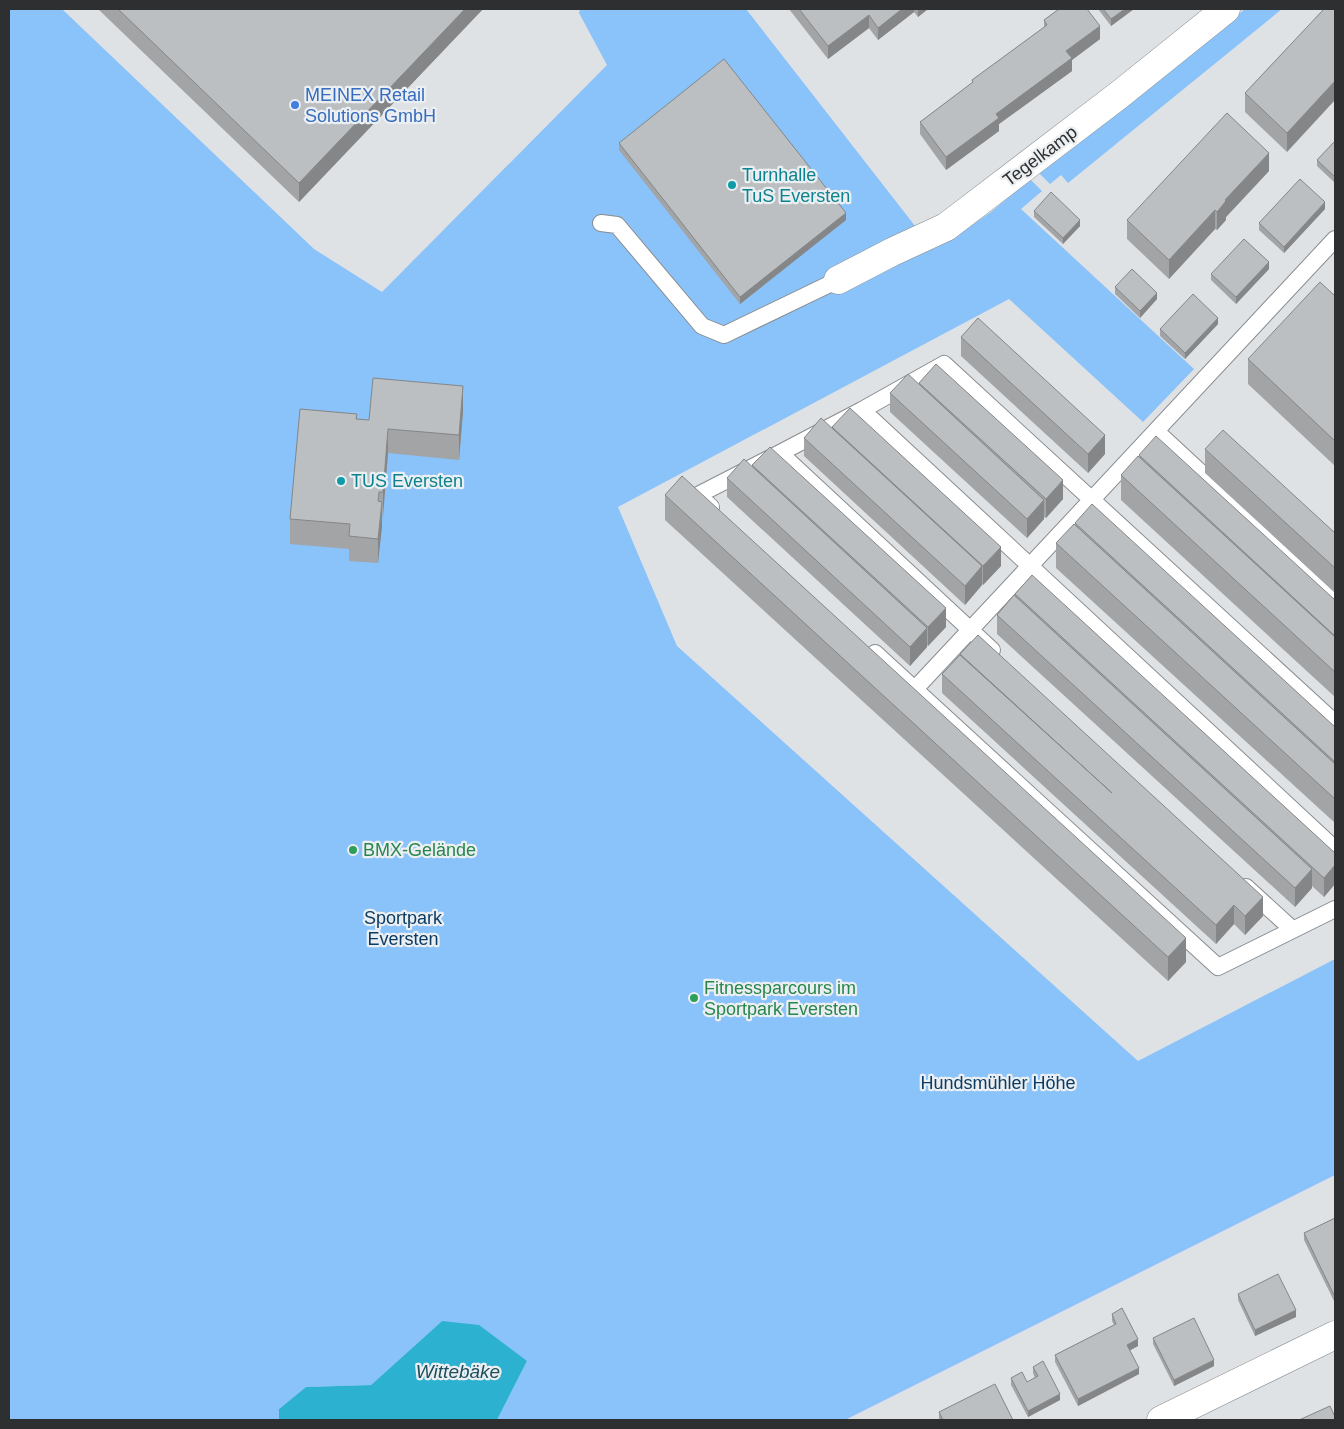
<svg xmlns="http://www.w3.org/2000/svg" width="1344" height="1429" font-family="Helvetica,sans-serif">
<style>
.green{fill:#8ac2fa}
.water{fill:#2db1d0}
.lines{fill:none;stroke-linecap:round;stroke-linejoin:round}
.lane-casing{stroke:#898c8f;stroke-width:18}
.street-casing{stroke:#898c8f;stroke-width:29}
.lane{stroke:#fff;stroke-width:16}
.street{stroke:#fff;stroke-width:28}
.wall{fill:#a2a4a6}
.shaded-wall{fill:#848687}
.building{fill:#bcbfc1;stroke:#848687}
.shop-dot{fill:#3f7fe0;stroke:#eceff2;stroke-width:2}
.culture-dot{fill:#0f9aa8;stroke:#eceff2;stroke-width:2}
.leisure-dot{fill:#2e9e5b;stroke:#eceff2;stroke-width:2}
.labels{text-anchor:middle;stroke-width:4.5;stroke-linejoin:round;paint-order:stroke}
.shop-label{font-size:18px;fill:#366cbe;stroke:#eceff2;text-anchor:start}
.street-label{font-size:18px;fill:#2e2f30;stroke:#eceff2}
.culture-label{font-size:18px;fill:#0d838f;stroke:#eceff2;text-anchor:start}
.leisure-label{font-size:18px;fill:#27864d;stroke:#eceff2;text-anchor:start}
.park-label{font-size:18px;fill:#0a3c65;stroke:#eceff2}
.water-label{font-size:19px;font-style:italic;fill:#1b4f5d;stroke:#eceff2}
</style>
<rect width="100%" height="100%" fill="#dfe2e5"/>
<path class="green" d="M9,9H62L314,249L382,292L607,65L579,13L580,9H746L933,249L960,233L991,212L1030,179L1042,191L1021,209L1194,369L1143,422L1009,299L618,507L677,646L1138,1061L1335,959V1175L845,1420H497L527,1361L442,1321L371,1385L306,1387L279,1409V1420H9Z
M1245,9H1282L1068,183L1061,175L1050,184L1038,172Z"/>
<path class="water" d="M442,1321L479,1325L527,1361L497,1420H279V1409L306,1387L371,1385Z"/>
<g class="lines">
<g class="lane-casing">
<path id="lane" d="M601,223L617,225L702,326L724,335L838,280
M862,410L944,364L1335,723
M1156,431L1335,597
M780,453L862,410L1335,849
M711,507L698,495L780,453L992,650
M875,653L1218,967L1335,909
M915,689L1335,239
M1246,887L1293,930"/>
</g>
<g class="street-casing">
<path id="street" d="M838,280L892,252L946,227L1119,95L1226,9
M1161,1420L1335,1335"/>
</g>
<use href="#lane" class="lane"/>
<use href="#street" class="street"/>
</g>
<path class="wall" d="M98,9H483L299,202Z
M789,9H928L918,17L914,12L878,40L869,28L828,59Z
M1098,9H1134L1111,26Z
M1324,9L1287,152L1245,112V93Z
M1044,20L1100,39L1072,60V71L999,124V131L946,170L920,134V122L972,83V80L1044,28Z
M1335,141V183L1317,166V160Z
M619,143L846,220L740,304L619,150Z
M1269,171L1226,217V220L1217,230L1215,229L1169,279L1127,239V220Z
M1325,209L1284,253L1259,230V223Z
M1034,211L1080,226L1063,244L1034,217Z
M1269,269L1236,304L1211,280V274Z
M1115,287L1157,299L1140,318L1115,294Z
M1335,296V466L1248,384V359Z
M1218,324L1185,359L1160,336V329Z
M961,337L1105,454L1088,473L961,356Z
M919,383L1063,499L1046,518L1044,517V519L1027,538L890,412V393L919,385Z
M463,411L459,460L388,453L378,563L349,561V549L290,544V519L357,419L369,420Z
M832,427L1001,566L983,585L982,584V585L965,605L804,456V438L832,429Z
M1205,449L1335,533V593L1205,473Z
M1139,455L1335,600V697L1121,500V475L1139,457Z
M752,465L946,627L928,646L927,645V647L910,666L727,497V478L752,467Z
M665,495L1186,962L1168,981L665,520Z
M1075,523L1335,727V823L1056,568V543L1075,525Z
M1015,594L1335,853V884L1324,897L1312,886V888L1295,907L997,634V615L1015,596Z
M960,654L1263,916L1245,935L1234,924L1216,944L942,693V674L960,655Z
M1335,1218V1301H1334L1304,1240V1233Z
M1238,1294L1296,1317L1255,1336L1238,1300Z
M1112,1314L1138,1346L1130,1350L1139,1374L1078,1406L1055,1362V1355L1114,1325L1112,1321Z
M1153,1338L1214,1366L1174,1386L1153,1344Z
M1033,1367L1060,1400L1028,1417L1011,1385V1378L1027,1382L1035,1378L1033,1373Z
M939,1412L1013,1420H940L939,1419Z"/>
<path class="shaded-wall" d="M465,9H483L299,202V183Z
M902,9H914V12L878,40V28Z
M918,9H928L918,17Z
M1125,9H1134L1111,26V19Z
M869,15V28L828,59V46Z
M1100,26V39L1072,60V71L999,124V131L946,170V157L1066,51Z
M1335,81V100L1287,152V133Z
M1269,153V171L1226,217V220L1217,230V212L1225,200Z
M1325,202V209L1284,253V247Z
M1215,210V229L1169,279V260Z
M846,213V220L740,304V297Z
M1080,220V226L1063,244V238Z
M1269,262V269L1236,304V297Z
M1157,293V299L1140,318V311Z
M1218,318V324L1185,359V353Z
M463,386V411L459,460V435Z
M388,429V453L383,517V492Z
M1105,435V454L1088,473V454Z
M1063,480V499L1046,518V499Z
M1044,500V519L1027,538V519Z
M382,502V527L378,563V539Z
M1001,547V566L983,585V566Z
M982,566V585L965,605V586Z
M946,608V627L928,646V627Z
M927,628V647L910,666V647Z
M1335,865V884L1324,897V878Z
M1312,869V888L1295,907V888Z
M1263,897V916L1245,935V916Z
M1234,905V924L1216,944V925Z
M1186,938V962L1168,981V957Z
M1296,1310V1317L1255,1336V1330Z
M1138,1339V1346L1127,1352V1345Z
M1214,1360V1366L1174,1386V1380Z
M1139,1368V1374L1078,1406V1399Z
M1060,1394V1400L1028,1417V1411Z"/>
<path class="building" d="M118,9H465L299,183Z
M799,9H902L878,28L869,15L828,46Z
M1059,9H1087L1100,26L1066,51L1072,58L996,114L999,118L946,157L920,122L973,82L972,80L1047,25L1044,20Z
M1103,9H1125L1111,19Z
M1324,9H1335V81L1287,133L1245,93Z
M724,59L846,213L740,297L619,143Z
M1227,113L1269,153L1225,200L1226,201L1217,212L1215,210L1169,260L1127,220Z
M1335,141V177L1317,160Z
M1300,179L1325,202L1284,247L1259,223Z
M1051,192L1080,220L1063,238L1034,211Z
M1244,239L1269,262L1236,297L1211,274Z
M1132,269L1157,293L1140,311L1115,287Z
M1320,282L1335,296V441L1248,359Z
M1193,294L1218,318L1185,353L1160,329Z
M978,318L1105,435L1088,454L961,337Z
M936,364L1063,480L1046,499L919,383Z
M908,374L1044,500L1027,519L890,393Z
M373,378L463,386L459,435L388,429L383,492H379L378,501L382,502L378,539L349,536L350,524L290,519L300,409L357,414L356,419L369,420Z
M850,408L1001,547L983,566L832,427Z
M821,418L982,566L965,586L804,438Z
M1223,430L1335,533V568L1205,449Z
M1156,436L1335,600V636L1139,455Z
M770,447L946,608L928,627L752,465Z
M1138,456L1335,637V672L1121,475Z
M744,459L927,628L910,647L727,478Z
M682,476L1186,938L1168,957L665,495Z
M1092,504L1335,727V762L1075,523Z
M1074,524L1335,764V799L1056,543Z
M1032,575L1335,853V865L1324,878L1015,594Z
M1014,595L1312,869L1295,888L997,615Z
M978,635L1263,897L1245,916L1234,905L1216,925L942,674L960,655L1112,793L960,654Z
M1335,1218V1295H1334L1304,1233Z
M1278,1274L1296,1310L1255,1330L1238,1294Z
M1122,1308L1138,1339L1127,1345L1139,1368L1078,1399L1055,1355L1116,1324L1112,1314Z
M1194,1318L1214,1360L1174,1380L1153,1338Z
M1043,1361L1060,1394L1028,1411L1011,1378L1022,1372L1027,1382L1038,1376L1033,1367Z
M995,1384L1013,1420H943L939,1412Z
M1330,1406L1335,1417V1420H1299Z"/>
<circle class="shop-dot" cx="295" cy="105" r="5"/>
<g class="culture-dot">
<circle cx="732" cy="185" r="5"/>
<circle cx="341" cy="481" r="5"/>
</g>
<g class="leisure-dot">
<circle cx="353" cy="850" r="5"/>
<circle cx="694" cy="998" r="5"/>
</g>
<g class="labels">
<g class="shop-label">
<text x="305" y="101">MEINEX Retail<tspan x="305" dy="21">Solutions GmbH</tspan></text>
</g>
<g class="street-label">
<text transform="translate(1040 156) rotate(-37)" y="6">Tegelkamp</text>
</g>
<g class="culture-label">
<text x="742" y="181">Turnhalle<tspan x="742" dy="21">TuS Eversten</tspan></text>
<text x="351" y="487">TUS Eversten</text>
</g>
<g class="leisure-label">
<text x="363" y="856">BMX-Gelände</text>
<text x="704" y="994">Fitnessparcours im<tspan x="704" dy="21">Sportpark Eversten</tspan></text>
</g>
<g class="park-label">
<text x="403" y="924">Sportpark<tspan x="403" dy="21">Eversten</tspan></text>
<text x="998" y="1089">Hundsmühler Höhe</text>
</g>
<g class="water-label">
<text x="458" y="1378">Wittebäke</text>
</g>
</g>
<rect width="1344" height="1429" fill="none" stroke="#2e2f30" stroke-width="20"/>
</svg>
